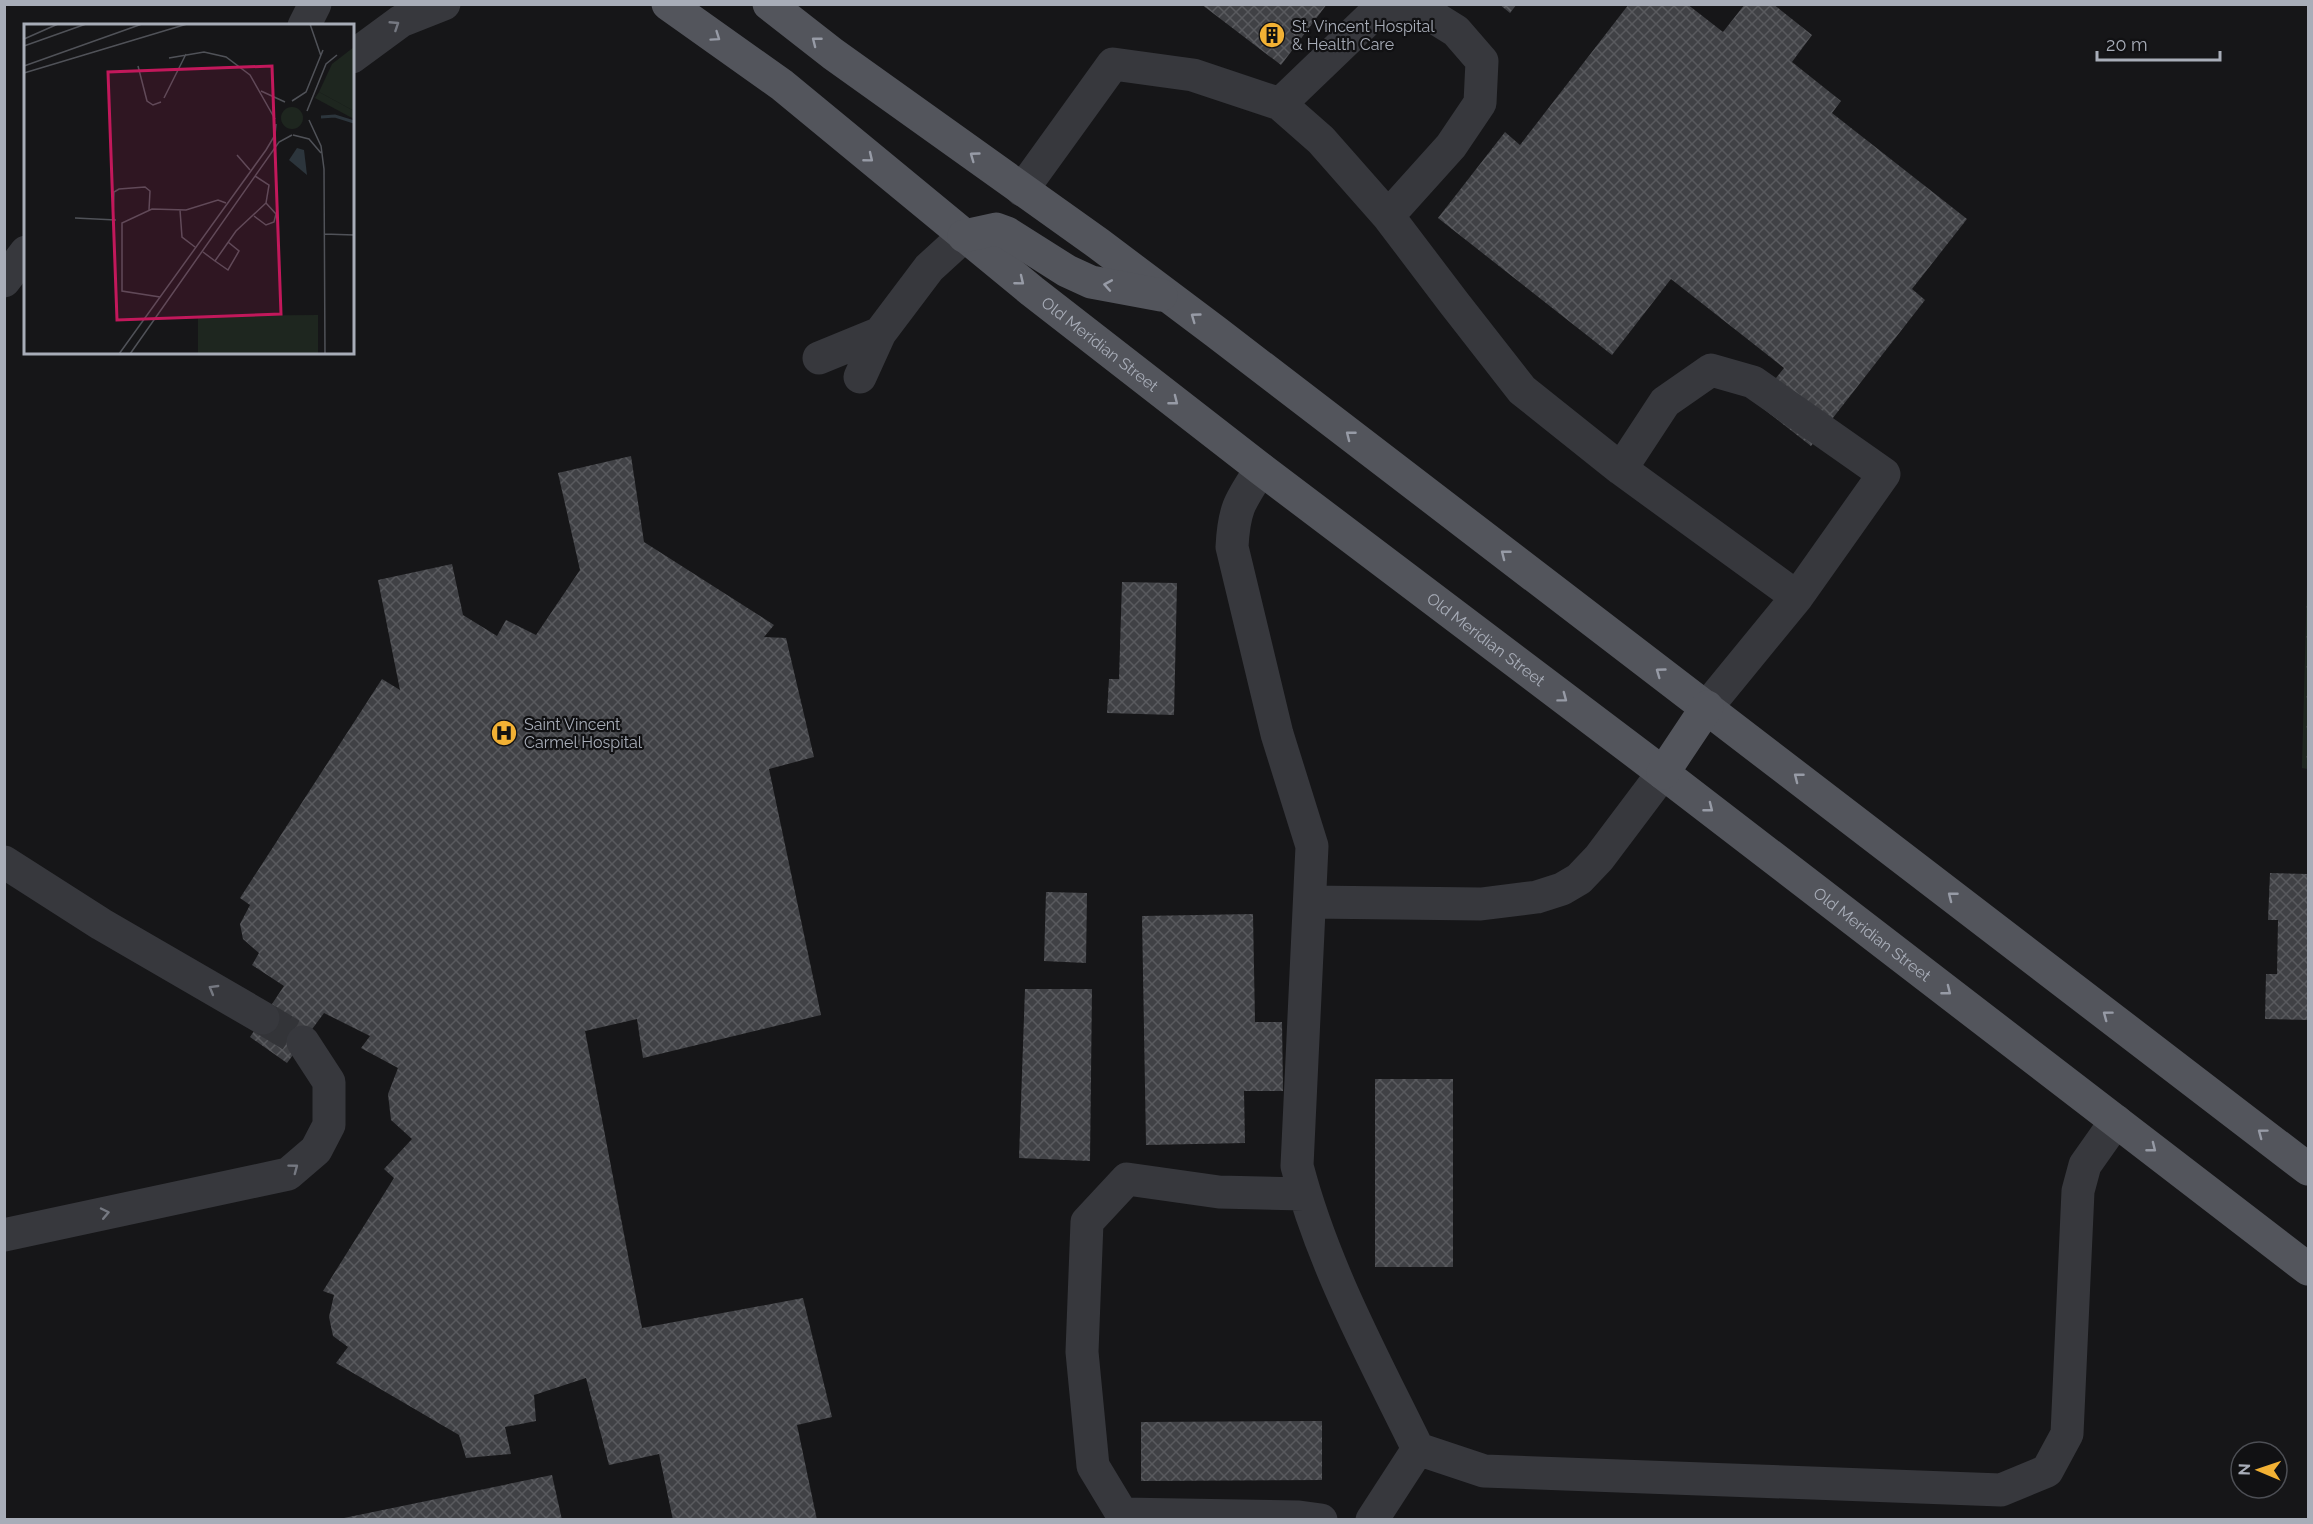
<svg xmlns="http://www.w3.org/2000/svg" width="2313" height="1524" font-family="Raleway,sans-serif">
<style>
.park{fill:url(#park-tufts)}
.building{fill:url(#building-cross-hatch)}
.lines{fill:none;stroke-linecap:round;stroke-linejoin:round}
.minor-tunnel{stroke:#333438;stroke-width:33;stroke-dasharray:33 16;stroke-linecap:butt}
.minor{stroke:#37383d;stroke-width:33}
.major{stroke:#53555c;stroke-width:33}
.oneway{stroke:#757881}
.oneway2{stroke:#979ba6}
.labels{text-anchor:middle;stroke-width:4.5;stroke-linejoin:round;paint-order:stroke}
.poi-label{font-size:16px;fill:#a8adb8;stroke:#111113;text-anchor:start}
.street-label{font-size:16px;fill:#a8adb8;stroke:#111113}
.inset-river{fill:none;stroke:#2c353c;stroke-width:3}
.inset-road{fill:none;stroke:#505258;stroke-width:1.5}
.view{fill:#c2185b;fill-opacity:0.15;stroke:#c2185b;stroke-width:3}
.inset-edge{fill:none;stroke:#a8adb8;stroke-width:3}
</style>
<defs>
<pattern id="park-tufts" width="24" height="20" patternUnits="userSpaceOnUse" patternTransform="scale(1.5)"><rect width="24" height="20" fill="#1e261f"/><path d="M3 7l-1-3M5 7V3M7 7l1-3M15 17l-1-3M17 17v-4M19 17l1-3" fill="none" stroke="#3c433d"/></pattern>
<pattern id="building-cross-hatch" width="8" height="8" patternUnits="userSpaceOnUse" patternTransform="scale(1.5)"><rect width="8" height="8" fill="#404145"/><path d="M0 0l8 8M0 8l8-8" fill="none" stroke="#595a5e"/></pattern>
</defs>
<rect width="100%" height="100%" fill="#161618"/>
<path class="park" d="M2308,548V769L2302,768Z"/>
<path class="building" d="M1201,4H1327L1281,65Z
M1499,4H1517L1510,13Z
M1629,4H1687L1723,32L1745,4H1773L1812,35L1792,62L1841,101L1832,113L1967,219L1912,289L1925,300L1811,446L1756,403L1784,368L1671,279L1612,355L1438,218L1505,132L1520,145Z
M631,456L644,542L774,625L764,637L786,638L814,757L769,769L821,1015L643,1058L637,1019L585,1031L642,1328L803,1298L832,1417L797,1425L817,1520H673L659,1454L609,1465L586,1378L534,1395L536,1421L505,1427L511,1454L466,1458L459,1435L336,1363L348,1347L333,1336L329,1317L334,1295L323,1291L394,1178L384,1169L412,1139L391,1120L388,1094L398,1068L361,1048L370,1036L324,1013L287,1063L250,1037L284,986L252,965L259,953L243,939L240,924L250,905L240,898L382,679L400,690L378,580L452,564L463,615L497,636L506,620L536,635L580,570L558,473Z
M1122,582L1177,583L1174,715L1107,713L1109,679H1119Z
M2270,873L2308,874V1020L2265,1019L2266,974H2277L2278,920H2268Z
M1046,892L1087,893L1086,963L1044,961Z
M1253,914L1255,1022H1282L1283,1091H1244L1245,1143L1146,1145L1142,916Z
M1025,989H1092L1090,1161L1019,1158Z
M1375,1079H1453V1267H1375Z
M1322,1421V1480L1141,1481V1422Z
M552,1475L562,1520H344V1518Z"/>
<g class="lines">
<path class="minor-tunnel" d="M263,1018L303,1042"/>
<path class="minor" d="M304,26L315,4
M352,57L401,21L444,4
M1280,104L1381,7L1416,6L1456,31L1482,61L1480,103L1451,146L1388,216
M1022,190L1113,64L1193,75L1280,104L1321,140L1388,216L1454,303L1522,390L1621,469L1797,597L1707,707
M4,281L26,252
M819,358L880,333L929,268L964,236
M860,377L880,333
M1261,469C1240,501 1234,508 1232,547L1277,734L1312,846L1297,1166C1323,1266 1373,1357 1418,1449L1484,1471L2001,1490L2047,1471L2067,1434L2078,1191L2085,1165L2116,1121
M1621,469L1665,402L1711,370L1753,382L1884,474L1797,597
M4,862L101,924L263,1018
M1310,902L1481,904L1537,897L1562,889L1579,879L1599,858L1663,773
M1304,1194L1219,1192L1127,1179L1087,1222L1082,1352L1093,1466L1122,1514L1299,1517L1321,1520
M4,1235L288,1174L316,1150L329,1125V1082L303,1042
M1372,1520L1418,1449"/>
<g class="major">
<path id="s1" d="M668,4L782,85L1032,291L1261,469L1663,773L2308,1269"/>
<path d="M769,4L833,54L1099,244L1216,332L2308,1169"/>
<path d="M964,236L996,229L1007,233L1067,271L1091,282L1161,295"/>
<path d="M1663,773L1707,707"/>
</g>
</g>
<defs><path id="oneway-chevron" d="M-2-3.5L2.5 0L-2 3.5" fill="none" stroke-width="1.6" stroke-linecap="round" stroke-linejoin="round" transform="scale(1.5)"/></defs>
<g class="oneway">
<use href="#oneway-chevron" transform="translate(395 25) rotate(-33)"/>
<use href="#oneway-chevron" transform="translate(213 989) rotate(-150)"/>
<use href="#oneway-chevron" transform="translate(294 1168) rotate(-37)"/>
<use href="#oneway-chevron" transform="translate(105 1213) rotate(-12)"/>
</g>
<g class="oneway2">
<use href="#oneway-chevron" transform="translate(716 37) rotate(35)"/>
<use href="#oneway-chevron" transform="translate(816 41) rotate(-142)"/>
<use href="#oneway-chevron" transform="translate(974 156) rotate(-144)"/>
<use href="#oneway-chevron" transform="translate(869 158) rotate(39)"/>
<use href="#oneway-chevron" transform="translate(1020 281) rotate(39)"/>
<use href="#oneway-chevron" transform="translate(1108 285) rotate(-170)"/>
<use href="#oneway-chevron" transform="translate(1195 317) rotate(-144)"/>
<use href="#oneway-chevron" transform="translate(1174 401) rotate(38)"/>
<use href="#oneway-chevron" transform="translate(1350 435) rotate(-142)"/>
<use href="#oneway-chevron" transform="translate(1505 554) rotate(-142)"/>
<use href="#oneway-chevron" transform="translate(1660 672) rotate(-144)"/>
<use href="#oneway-chevron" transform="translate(1563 698) rotate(37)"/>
<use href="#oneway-chevron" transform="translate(1798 777) rotate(-142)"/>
<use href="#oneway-chevron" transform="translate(1709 808) rotate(38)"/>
<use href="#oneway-chevron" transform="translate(1952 896) rotate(-142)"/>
<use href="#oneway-chevron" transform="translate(1947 991) rotate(38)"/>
<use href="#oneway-chevron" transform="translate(2107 1015) rotate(-143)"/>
<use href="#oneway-chevron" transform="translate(2262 1133) rotate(-143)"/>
<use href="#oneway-chevron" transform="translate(2152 1148) rotate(38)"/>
</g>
<defs>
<g id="building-disc" transform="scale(1.35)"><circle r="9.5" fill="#f2b134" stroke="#111113"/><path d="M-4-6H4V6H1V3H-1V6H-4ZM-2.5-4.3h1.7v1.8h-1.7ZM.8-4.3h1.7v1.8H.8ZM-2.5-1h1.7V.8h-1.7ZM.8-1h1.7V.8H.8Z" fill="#111"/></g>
<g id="hospital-disc" transform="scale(1.35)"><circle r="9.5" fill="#f2b134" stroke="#111113"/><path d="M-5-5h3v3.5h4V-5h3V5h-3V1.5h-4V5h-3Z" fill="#111"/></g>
</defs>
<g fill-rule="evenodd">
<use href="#building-disc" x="1272" y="35"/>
<use href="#hospital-disc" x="504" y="733"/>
</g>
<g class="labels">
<g class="poi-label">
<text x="1292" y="32">St. Vincent Hospital<tspan x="1292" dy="18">&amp; Health Care</tspan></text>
<text x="524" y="730">Saint Vincent<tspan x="524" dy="18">Carmel Hospital</tspan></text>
</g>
<g class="street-label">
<text dy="6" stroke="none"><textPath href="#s1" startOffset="550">Old Meridian Street</textPath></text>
<text dy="6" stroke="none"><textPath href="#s1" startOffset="1036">Old Meridian Street</textPath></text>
<text dy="6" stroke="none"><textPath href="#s1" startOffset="1522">Old Meridian Street</textPath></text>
</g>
</g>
<g transform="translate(24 24)">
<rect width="330" height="330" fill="#161618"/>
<path d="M257 94a11 11 0 1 1 22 0a11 11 0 1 1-22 0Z" fill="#1e261f"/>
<path d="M330,23V87L295,68L308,40Z" fill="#1e261f"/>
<path d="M295,68L330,87V95L291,74ZM294,291V330H174V292Z" fill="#1e261f"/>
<path d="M273,124L280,126L283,151L265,136Z" fill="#2c353c"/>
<path class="inset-river" d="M297,93L311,92L330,98"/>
<path class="inset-road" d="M286,0L297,32M0,15L34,0M0,22L62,0M145,34L180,28L202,33L226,51L251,95M0,42L118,0M114,42L123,77L129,81L137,78M0,49L163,0M237,67L261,78M140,74L162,30M268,77L282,68L299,26M283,87L302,40L313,31M285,96L297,122L300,145L301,330M269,111L285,115L297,129M213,131L226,146M156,186L158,213L171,223M230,192L242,201L250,198L252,190L242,179M51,194L92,196M89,194L90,168L95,165L121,163L126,167L125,186M300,210L330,211M179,228L191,237L212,207L242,179L245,161L231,152M191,237L204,246L215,227L204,218M136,273L98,267V199L128,185L162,186L194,176L202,179M95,330L242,126L251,111L252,100M106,330L255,118L268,111"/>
<path class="view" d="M248,42L257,290L93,296L84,48Z"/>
<rect width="330" height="330" class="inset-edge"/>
</g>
<rect width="2313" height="1524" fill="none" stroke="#a8adb8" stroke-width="12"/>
<g transform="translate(2259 1470) rotate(272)"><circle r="28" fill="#111113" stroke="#4d4f55" stroke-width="1.5"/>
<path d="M0-4.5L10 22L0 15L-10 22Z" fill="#f2b134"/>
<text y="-9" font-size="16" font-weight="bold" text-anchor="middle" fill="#a8adb8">N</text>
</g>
<path d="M2097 51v9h123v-9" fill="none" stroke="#a8adb8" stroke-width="3"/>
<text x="2106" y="51" font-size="18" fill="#a8adb8" stroke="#111113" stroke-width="4.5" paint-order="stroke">20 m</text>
</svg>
